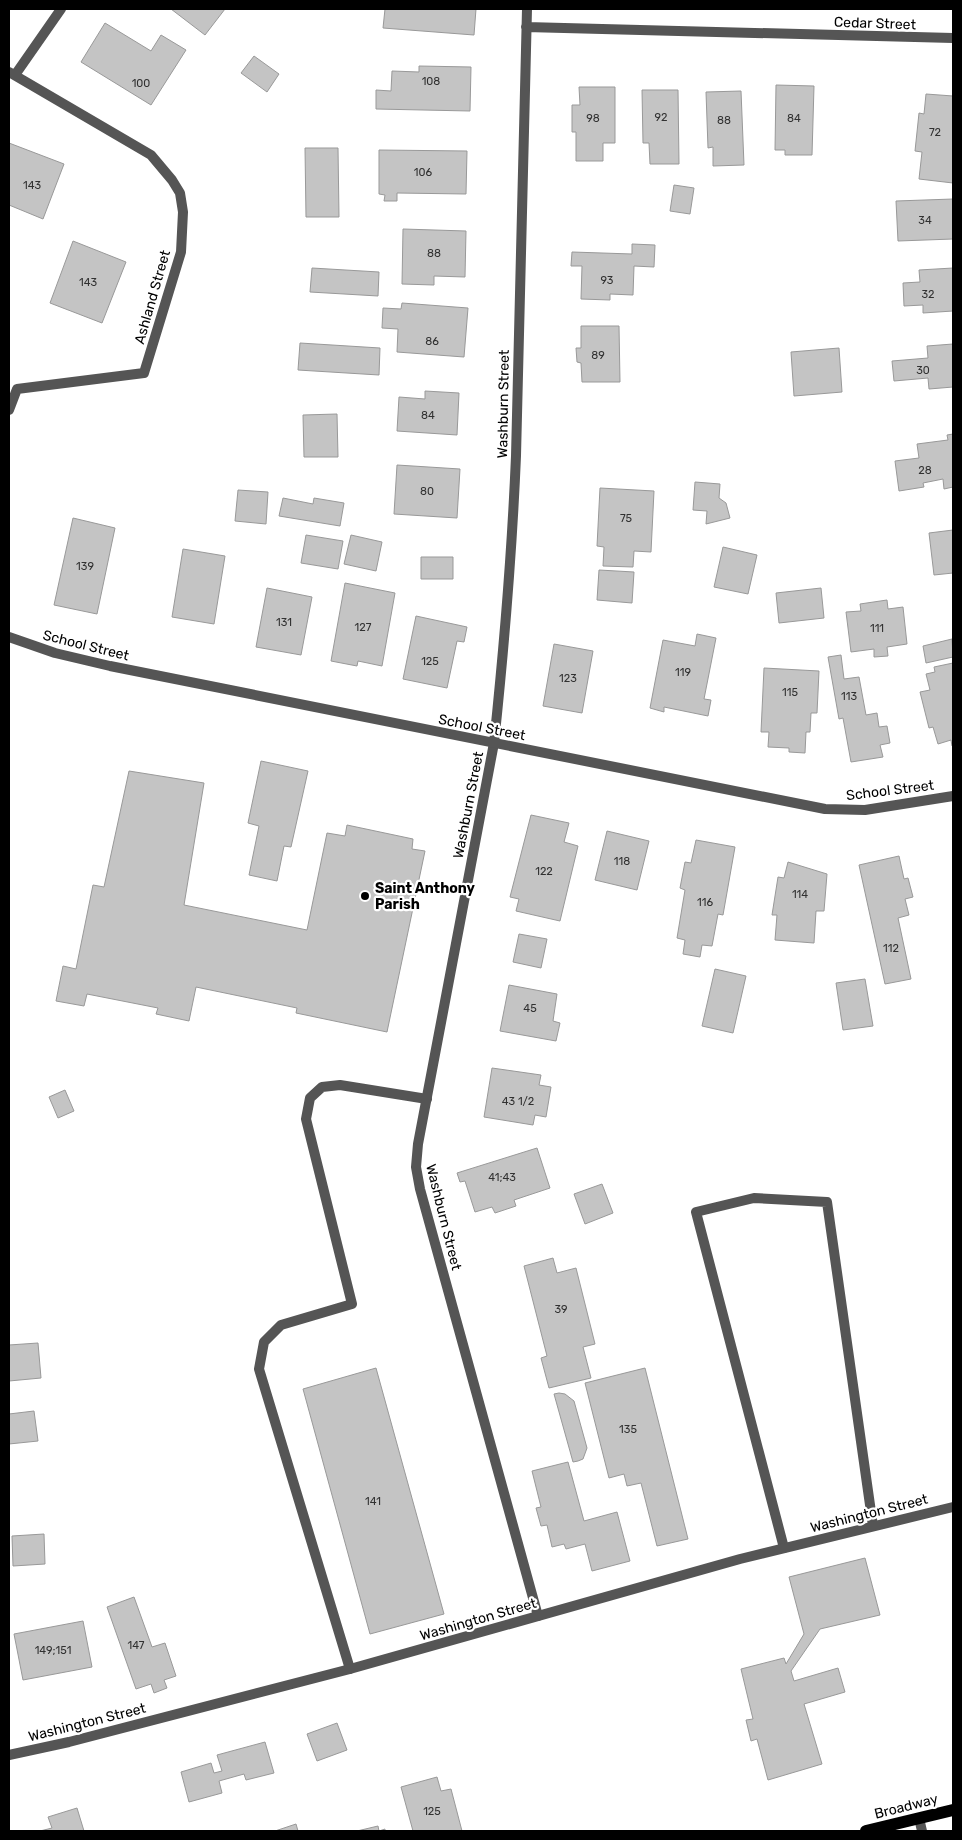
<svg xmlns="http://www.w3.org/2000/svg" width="962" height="1840" font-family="Rubik,sans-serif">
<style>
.building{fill:#c4c4c4;stroke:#999}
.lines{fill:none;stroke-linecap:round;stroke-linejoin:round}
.service{stroke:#555;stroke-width:10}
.minor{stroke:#555;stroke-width:10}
.tertiary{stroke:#555;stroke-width:10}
.primary{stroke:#000;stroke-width:12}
.poi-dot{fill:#000;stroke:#fff;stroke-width:2}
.labels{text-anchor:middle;stroke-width:4.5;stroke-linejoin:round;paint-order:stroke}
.number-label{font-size:11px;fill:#313131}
.street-label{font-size:14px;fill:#000;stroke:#fff}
.poi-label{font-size:14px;font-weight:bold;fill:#000;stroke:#fff;text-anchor:start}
</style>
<rect width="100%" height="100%" fill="#fff"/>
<path class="building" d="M171,9H225L205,35Z
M385,9H476L474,35L383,28Z
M105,23L151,51L161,35L186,50L151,105L81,62Z
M254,56L279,74L267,92L241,73Z
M419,66L471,67L470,111L376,109V90L391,91L392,71L419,72Z
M776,85L814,86L812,155H785V150H775Z
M579,87H615V143H603V161H576V132H572V105H580Z
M642,90H678L679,164H650L649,143H643Z
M741,91L744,165L713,166V147L708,148L706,92Z
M926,94L953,96V183L919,179L922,152L915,151L919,113L924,114Z
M9,143L64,164L43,219L9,205Z
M305,148H338L339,217H306Z
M379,150L467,151L466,194L397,193V201H384L385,195L379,194Z
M674,185L694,188L690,214L670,211Z
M953,199V239L898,241L896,201Z
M403,229L466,231L465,277L434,276V285L402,284Z
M73,241L126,262L102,323L50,303Z
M632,244L655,245L654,267L634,266L633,295L610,294V300L581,299L582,266H571L572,252L632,254Z
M312,268L379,272L378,296L310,292Z
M953,268V311L923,313V305L904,306L903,283L920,282L919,270Z
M402,303L468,308L464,357L397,352L398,329L382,328L383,308L401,309Z
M581,326H619L620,382H582L581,363L577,362L576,348H581Z
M300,343L380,348L379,375L298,370Z
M953,344V387L929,389L928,378L894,381L892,361L928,358L927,346Z
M839,348L842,392L794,396L791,352Z
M425,391L459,393L457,435L397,431L399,397L425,399Z
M337,414L338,457H304L303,415Z
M953,434V487L944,489L943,479L923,483L924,487L899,491L895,461L919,458L917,444L948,440L947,435Z
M397,465L460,469L457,518L394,514Z
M695,482L720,484L719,498L726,503L730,518L706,524L707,511L693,510Z
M600,488L654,491L651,552L634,551L633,567L603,566L604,547L597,546Z
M238,490L268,492L266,524L235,521Z
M283,498L313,504L314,498L344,503L340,526L279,516Z
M73,518L115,528L97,614L54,605Z
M953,530V573L934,575L929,533Z
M306,535L343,541L338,569L301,563Z
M351,535L382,542L376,571L344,564Z
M723,547L757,555L748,594L714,587Z
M183,549L225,556L214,624L172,617Z
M421,557H453V579H421Z
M599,570L634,572L632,603L597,600Z
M345,583L395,593L382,666L358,661L357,666L331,661Z
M267,588L312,597L301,655L256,647Z
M821,588L824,618L779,623L776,593Z
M887,600L888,609L903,607L907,644L887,647L888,656L874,657V649L851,652L846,612L861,611L860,604Z
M416,616L467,627L464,642L457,641L447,688L403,679Z
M697,634L716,638L704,699L711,700L708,716L664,707V712L650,708L663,640L695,646Z
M952,639L953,657L926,663L923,646Z
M554,644L593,651L582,713L543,706Z
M841,655L844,679L859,677L866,715L877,713L879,727L887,726L890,743L880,745L883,757L851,762L843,718L839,719L828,657Z
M953,663V745L952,746L951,740L938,744L933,727L929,728L920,692L930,690L926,674L935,672L934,667Z
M764,668L819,671L817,713H811L810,732H806L805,753L789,752V748L768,747L769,732H761Z
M261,761L308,771L291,847L284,846L277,881L249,875L259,826L248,823Z
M129,771L204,783L184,905L307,930L327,833L345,836L347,825L413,839L412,849L425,851L387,1032L296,1013L297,1008L196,987L189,1021L156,1014L158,1008L87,994L84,1006L56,1001L63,966L76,969L93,885L104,887Z
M531,815L569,823L564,842L578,846L560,921L516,911L519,899L510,897Z
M607,831L649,841L637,890L595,880Z
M696,840L735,847L723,915L718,914L712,946L702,945L700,957L683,954L685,940L677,938L685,890L680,888L685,862L691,863Z
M899,856L904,879L908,878L913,897L905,899L909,915L898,918L911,979L885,984L859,865Z
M788,862L827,874L824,911H816L814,943L775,940L777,915H772L778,877L784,878Z
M519,934L547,939L541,968L513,962Z
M715,969L746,976L733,1033L702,1026Z
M865,979L873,1026L843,1030L836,983Z
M509,985L557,994L553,1021L560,1023L556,1041L500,1031Z
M492,1068L541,1075L539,1085L551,1087L546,1117L535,1115L533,1125L484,1117Z
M65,1090L74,1111L58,1118L49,1097Z
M537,1148L550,1188L514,1200L516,1206L495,1213L492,1207L475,1212L465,1181L460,1182L457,1173Z
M602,1184L613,1213L585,1224L574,1194Z
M553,1258L557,1273L576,1268L595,1344L583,1347L591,1378L549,1388L541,1358L547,1356L524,1266Z
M38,1343L41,1378L9,1381V1345Z
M376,1368L444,1614L370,1634L303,1389Z
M645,1368L688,1539L657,1546L641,1483L627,1486L624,1474L609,1478L585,1383Z
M559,1393L565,1394L574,1401L587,1448L583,1459L578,1461L573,1462L554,1394Z
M34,1411L38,1441L9,1444V1414Z
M568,1462L584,1521L617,1512L630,1561L592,1571L585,1544L566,1549L564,1544L552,1547L547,1525L541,1526L536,1508L541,1507L532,1471Z
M44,1534L45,1564L13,1566L12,1536Z
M865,1558L880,1615L820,1629L791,1671L794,1681L838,1668L845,1692L804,1704L822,1764L768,1780L757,1739L751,1741L746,1720L753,1719L741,1669L784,1658L786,1664L804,1634L789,1577Z
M134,1597L152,1647L165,1643L176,1676L164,1680L167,1688L154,1693L151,1684L136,1689L107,1607Z
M83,1621L92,1667L23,1680L14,1634Z
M337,1723L347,1750L317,1761L307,1734Z
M265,1742L274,1773L246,1780L244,1774L219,1781L222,1793L189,1802L181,1772L211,1763L214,1773L222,1771L217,1755Z
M437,1777L441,1791L451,1789L462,1831H413L401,1787Z
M77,1808L84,1831H40L52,1828L48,1817Z
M296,1824L298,1831H275Z
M378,1826L379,1831L385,1829V1831H357Z"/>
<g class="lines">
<path class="service" d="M784,1548L696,1212L754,1198L827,1202L873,1526
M350,1669L259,1369L264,1342L281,1325L352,1304L306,1119L310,1098L322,1087L340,1085L427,1099
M919,1818L922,1831"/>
<path class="minor" d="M527,9L516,456C512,552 504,648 494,743L418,1144L416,1167L420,1189L538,1616
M526,27L953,38
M9,72L151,155L172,180L180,193L183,212L181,252L144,373L17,389L9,410
M15,75L61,9"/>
<path class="tertiary" d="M9,637L55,653L110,666L825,809L865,810L953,796
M9,1755L69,1742L350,1669L740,1559L953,1507"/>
<path class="primary" d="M866,1831L953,1810"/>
</g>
<circle class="poi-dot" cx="365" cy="896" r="5"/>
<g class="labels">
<g class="number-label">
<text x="431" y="85">108</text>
<text x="141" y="87">100</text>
<text x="661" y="121">92</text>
<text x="593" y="122">98</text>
<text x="794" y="122">84</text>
<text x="724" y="124">88</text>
<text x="935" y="136">72</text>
<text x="423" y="176">106</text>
<text x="32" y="189">143</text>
<text x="925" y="224">34</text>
<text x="434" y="257">88</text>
<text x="607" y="284">93</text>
<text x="88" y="286">143</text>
<text x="928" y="298">32</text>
<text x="432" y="345">86</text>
<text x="598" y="359">89</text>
<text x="923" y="374">30</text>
<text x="428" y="419">84</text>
<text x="925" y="474">28</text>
<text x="427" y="495">80</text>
<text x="626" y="522">75</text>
<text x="85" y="570">139</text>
<text x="284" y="626">131</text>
<text x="363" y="631">127</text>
<text x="877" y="632">111</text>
<text x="430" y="665">125</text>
<text x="683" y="676">119</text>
<text x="568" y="682">123</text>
<text x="790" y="696">115</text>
<text x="849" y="700">113</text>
<text x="622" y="865">118</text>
<text x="544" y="875">122</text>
<text x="800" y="898">114</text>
<text x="705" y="906">116</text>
<text x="891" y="952">112</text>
<text x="530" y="1012">45</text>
<text x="518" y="1105">43 1/2</text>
<text x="502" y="1181">41;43</text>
<text x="561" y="1313">39</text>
<text x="628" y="1433">135</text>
<text x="373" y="1505">141</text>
<text x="136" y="1649">147</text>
<text x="53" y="1654">149;151</text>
<text x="432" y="1815">125</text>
</g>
<g class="street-label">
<text transform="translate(875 23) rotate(2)" y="5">Cedar Street</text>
<text transform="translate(152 297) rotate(-74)" y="5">Ashland Street</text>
<text transform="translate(503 404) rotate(-89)" y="5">Washburn Street</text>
<text transform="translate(86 645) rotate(14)" y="5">School Street</text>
<text transform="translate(482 727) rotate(11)" y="5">School Street</text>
<text transform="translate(890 790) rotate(-7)" y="5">School Street</text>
<text transform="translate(468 805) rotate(-79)" y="5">Washburn Street</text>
<text transform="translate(444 1217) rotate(76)" y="5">Washburn Street</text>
<text transform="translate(869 1513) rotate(-14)" y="5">Washington Street</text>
<text transform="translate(478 1619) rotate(-16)" y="5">Washington Street</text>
<text transform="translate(87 1722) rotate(-14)" y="5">Washington Street</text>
<text transform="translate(906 1806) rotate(-14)" y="5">Broadway</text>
</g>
<g class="poi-label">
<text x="375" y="893">Saint Anthony<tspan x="375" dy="16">Parish</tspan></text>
</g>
</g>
<rect width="962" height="1840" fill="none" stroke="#000000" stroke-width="20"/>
</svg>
